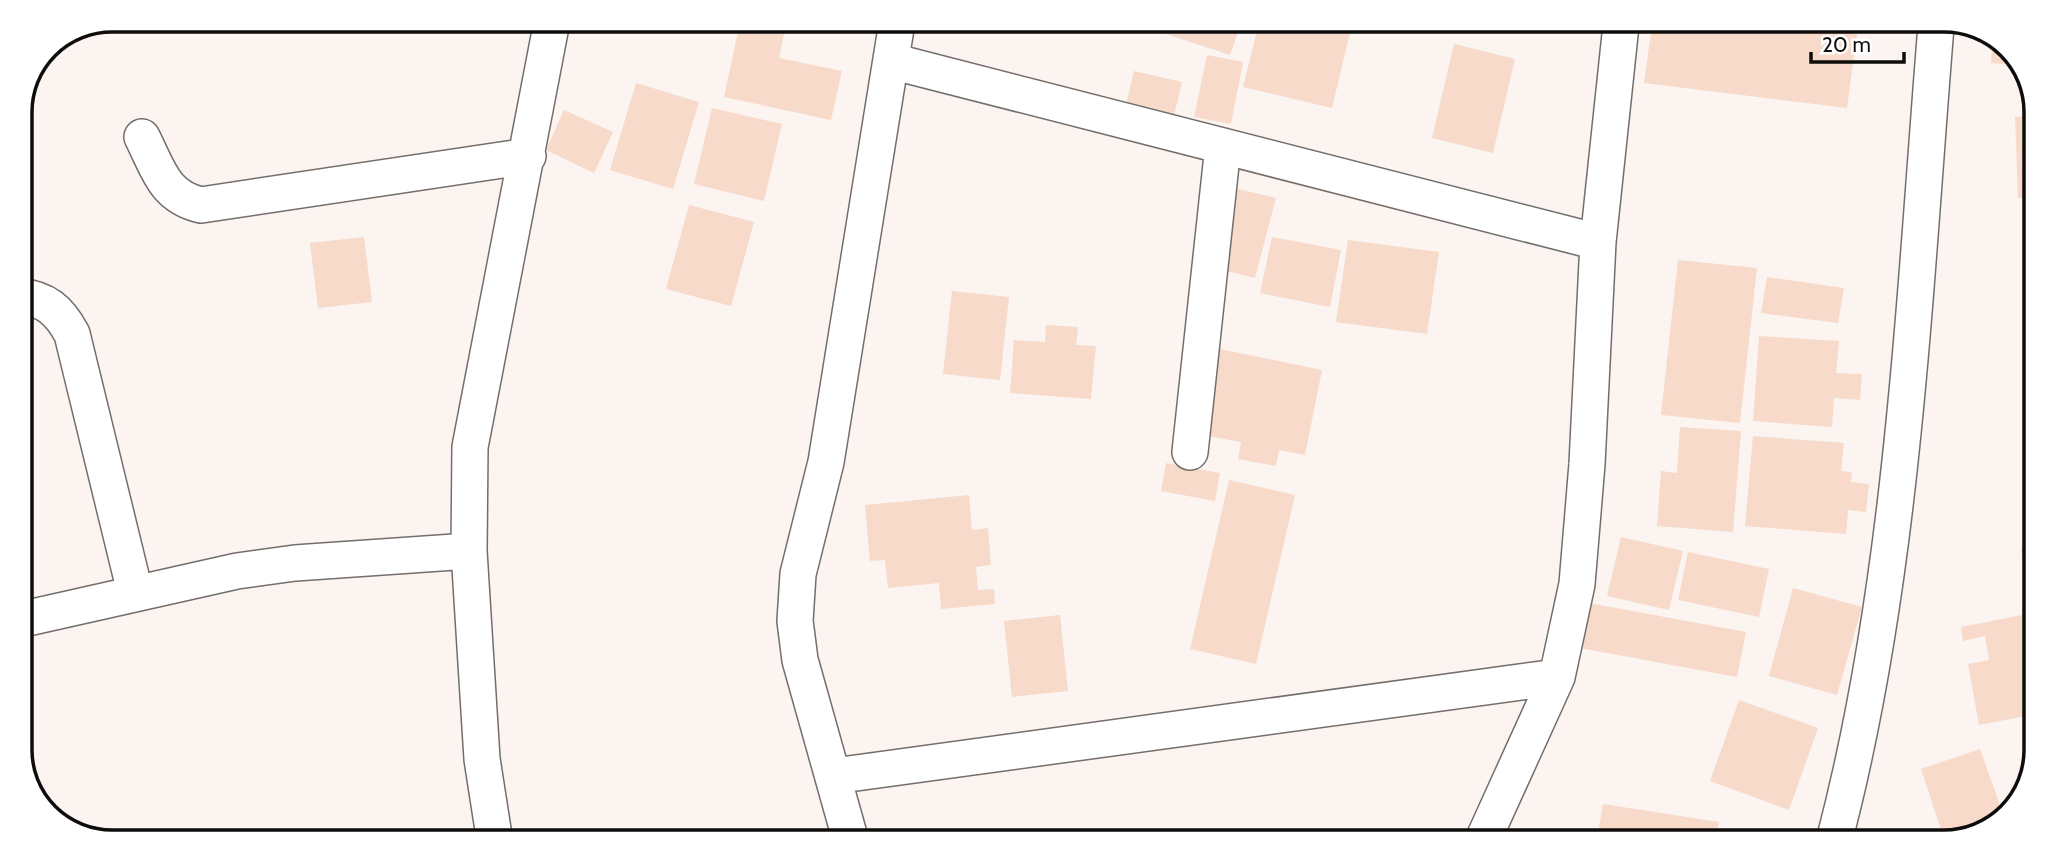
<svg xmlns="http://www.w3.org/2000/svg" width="2056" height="861" font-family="Cabin,sans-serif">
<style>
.building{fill:#f7dac9}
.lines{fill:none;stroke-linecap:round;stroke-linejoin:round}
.minor-casing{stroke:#746e6b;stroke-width:38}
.minor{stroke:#fff;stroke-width:35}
.rim{fill:none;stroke:#0f0d0c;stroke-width:3.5}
</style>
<rect width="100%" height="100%" fill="#fbf4f1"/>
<path class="building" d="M740,22L785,29L779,58L842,71L831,120L724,97Z
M1150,23H1241L1230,55L1148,28Z
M1259,23L1352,24L1332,108L1243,87Z
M1652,25L1858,26L1847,108L1644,83Z
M1993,37L2018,56L2022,65L1991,63Z
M1454,44L1515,59L1493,153L1432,138Z
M1207,55L1243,62L1231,124L1194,117Z
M1134,71L1182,82L1173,120L1125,109Z
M636,83L699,102L673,189L610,170Z
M712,108L782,124L764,201L694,184Z
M564,110L613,132L594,173L546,150Z
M2036,116V197L2018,198L2015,117Z
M1234,188L1276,198L1255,278L1214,268Z
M689,205L754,222L731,306L666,289Z
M2029,209H2036L2035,251H2033Z
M364,237L372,302L318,308L310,243Z
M1272,237L1341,250L1330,307L1260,293Z
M1348,240L1439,252L1427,334L1336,322Z
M1678,260L1757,268L1740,423L1661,415Z
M1767,277L1844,288L1838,323L1761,313Z
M952,291L1009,297L1000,380L943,374Z
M1046,325L1078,327L1076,345L1096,346L1091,399L1010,393L1014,340L1045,342Z
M1759,336L1839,341L1836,373L1862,374L1860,400L1834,398L1832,427L1753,421Z
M1215,348L1322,370L1305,455L1279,450L1276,466L1238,459L1241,442L1197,434Z
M1680,427L1741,431L1733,532L1657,526L1661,471L1677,473Z
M1753,436L1844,443L1841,471L1852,472L1851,482L1869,484L1866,512L1848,510L1846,534L1745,526Z
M1166,463L1220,473L1215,501L1161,491Z
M1229,480L1295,495L1256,664L1190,649Z
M969,495L972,530L988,528L991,565L976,567L978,590L994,589L995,604L941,609L939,583L888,588L885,560L870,561L865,505Z
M1621,537L1683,551L1669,610L1607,596Z
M2032,546V576L2027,577L2021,549Z
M1688,552L1769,569L1759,617L1678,600Z
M1793,588L1862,607L1837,695L1769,676Z
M1589,603L1746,632L1737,677L1580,648Z
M2032,613L2031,715L1979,725L1968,664L1989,660L1985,636L1963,641L1961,627Z
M1060,615L1068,691L1012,697L1004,621Z
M1739,700L1818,728L1789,810L1710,781Z
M1980,749L2004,817L1996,826L1945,842L1921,769Z
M1603,804L1719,822L1715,841L1597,840Z"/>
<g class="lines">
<g class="minor-casing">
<path id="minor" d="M891,61L1598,242
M142,137C158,168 163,196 201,205L528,156
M19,296C46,299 59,310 72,334L135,592
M1190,452L1223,146
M19,620L237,571L295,563L469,551
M834,776L1557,677
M494,836L482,759L469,551L470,447L552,21
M850,838L800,660L795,621L798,574L826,462L897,22
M1483,840L1557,677L1577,584L1587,464L1598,242L1621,25
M1834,841C1903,580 1914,295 1936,26"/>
</g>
<use href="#minor" class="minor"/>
</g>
<path d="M0 0H2056V861H0ZM112 32H1944A80 80 0 0 1 2024 112V750A80 80 0 0 1 1944 830H112A80 80 0 0 1 32 750V112A80 80 0 0 1 112 32Z" fill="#fff" fill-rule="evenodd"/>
<path class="rim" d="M112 32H1944A80 80 0 0 1 2024 112V750A80 80 0 0 1 1944 830H112A80 80 0 0 1 32 750V112A80 80 0 0 1 112 32Z"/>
<path d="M1811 52v10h93v-10" fill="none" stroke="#0f0d0c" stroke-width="3.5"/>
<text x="1822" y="52" font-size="21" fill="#0f0d0c" stroke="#ffffff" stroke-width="5" paint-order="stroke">20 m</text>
</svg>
